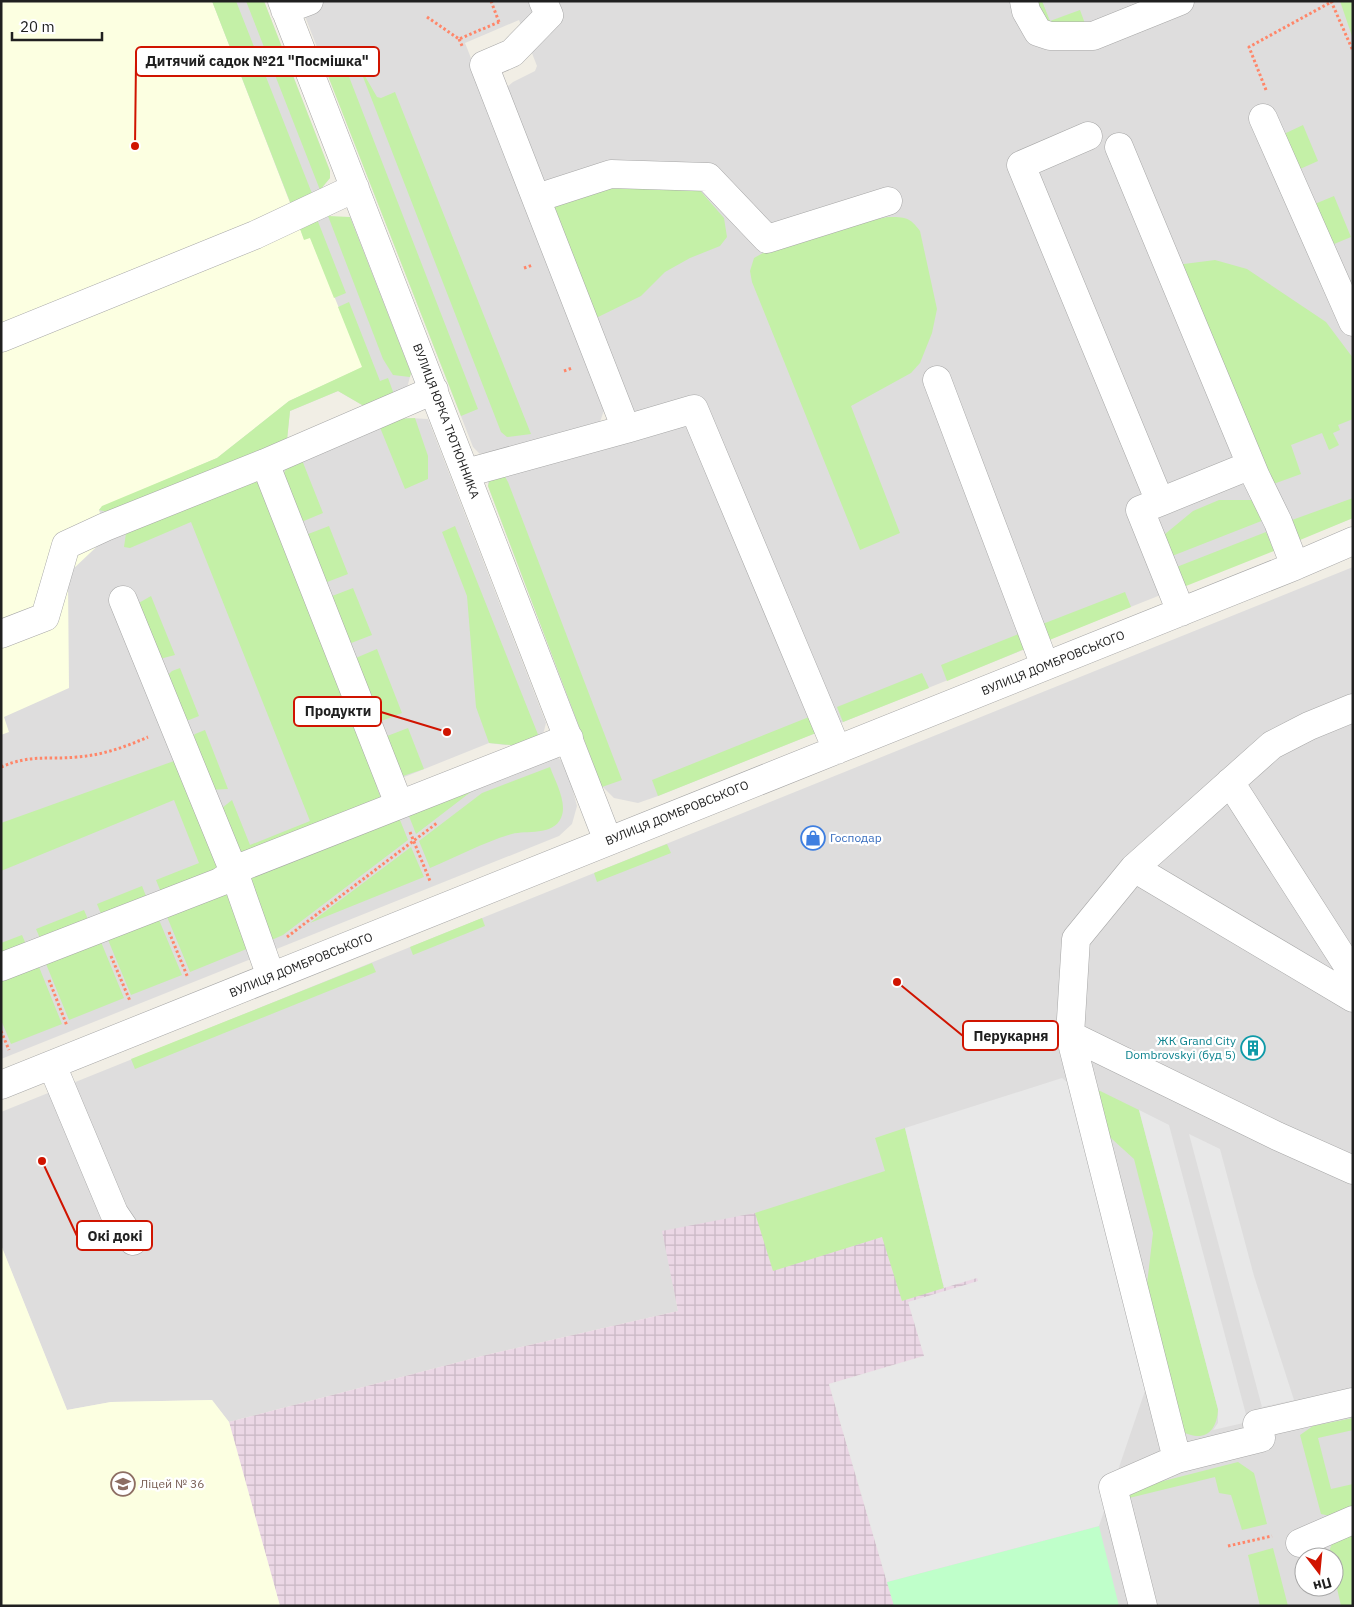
<svg xmlns="http://www.w3.org/2000/svg" width="1354" height="1607" font-family="'IBM Plex Sans',sans-serif">
<style>
.residential{fill:#dedddd;fill-rule:evenodd}
.industrial{fill:url(#industrial-grid)}
.education{fill:#fcffe1}
.grass{fill:#c4f0a7}
.park{fill:#bfffca}
.parking{fill:#e8e8e8}
.lines{fill:none;stroke-linecap:round;stroke-linejoin:round}
.minor-casing{stroke:#a7a7a7;stroke-width:29}
.path{stroke:#ff8669;stroke-width:3;stroke-dasharray:2.5 2.5;stroke-linecap:butt}
.minor{stroke:#fff;stroke-width:28}
.labels{text-anchor:middle;stroke-width:4.5;stroke-linejoin:round;paint-order:stroke}
.street-label{font-size:12px;fill:#202020;stroke:#fff}
.shop-label{font-size:12px;fill:#366cbe;stroke:#fff;text-anchor:start}
.culture-label{font-size:12px;fill:#0d838f;stroke:#fff;text-anchor:end}
.education-label{font-size:12px;fill:#785e54;stroke:#fff;text-anchor:start}
.leader{fill:none;stroke:#d01400;stroke-width:2}
.callout-dot{fill:#d01400;stroke:#fff;stroke-width:2}
.callout{fill:#fff;stroke:#d01400;stroke-width:2}
.callout-label{font-size:14px;text-anchor:middle;font-weight:bold;fill:#202020}
</style>
<defs>
<pattern id="industrial-grid" width="8" height="8" patternUnits="userSpaceOnUse" patternTransform="scale(1.25)"><rect width="8" height="8" fill="#ebd7e5"/><path d="M0 4h8M4 0v8" fill="none" stroke="#c9b8c4"/></pattern>
</defs>
<rect width="100%" height="100%" fill="#f1eee5"/>
<path class="residential" d="M1,1H264L330,171V178L320,190L321,217H350L411,373L407,388L369,409L338,391L290,411L287,440L371,428L408,418L428,419L546,723L544,731L536,741L505,745L489,743L377,788L389,818L557,757L561,760L570,780L577,806L572,824L559,836L1,1059Z
M299,1H1353V518L658,796L638,803L614,798L601,785L488,486V481L631,440L507,87L513,82L535,71L537,66L519,20L465,43L607,401L600,422L573,434L480,454L473,447Z
M1353,567V1606H894L829,1384L924,1356L978,1281L882,1237L773,1271L663,1231L678,1311L486,1355L229,1422L212,1400L111,1402L67,1410L1,1245V1112ZM1304,1557H1334V1587H1304Z"/>
<path class="industrial" d="M755,1213L774,1270L882,1237L977,1277L978,1281L924,1356L829,1384L894,1606H280L229,1422L486,1355L678,1311L662,1231Z"/>
<path class="education" d="M1,1H212L304,239L310,237L363,367L289,401L217,458L102,507L99,510L108,536L72,570L68,583L69,688L4,717L9,732L1,735Z
M1,1245L67,1410L111,1402L212,1400L229,1422L280,1606H1Z"/>
<path class="grass" d="M212,1H236L313,196L292,207Z
M246,1H264L330,171V178L320,190Z
M1031,1H1042L1050,21L1080,10L1087,29L1051,28Z
M1340,1H1353V39Z
M339,51L478,409L461,416L321,58Z
M358,64L377,97L381,98L395,92L531,434L507,437L501,432Z
M1303,125L1318,161L1291,173L1280,144L1286,133Z
M605,182L697,187L724,218L727,237L720,246L690,258L665,272L641,296L594,319L548,203Z
M1334,196L1351,237L1327,247L1310,206Z
M328,216L350,217L411,373L410,377L393,375L383,359Z
M888,217C905,217 910,217 920,231L937,309L932,333L920,363L911,373L851,406L900,533L860,550L752,282L750,271L754,258C799,232 839,227 888,217Z
M317,219L346,293L334,298L310,238L304,240L299,226Z
M1215,260L1247,269L1326,322L1353,358V419L1338,425L1340,430L1333,433L1339,445L1329,450L1322,433L1291,445L1301,474L1268,486L1176,265Z
M349,302L380,381L388,378L395,397L369,409L338,391L290,411L287,440L112,513L99,510L102,506L217,458L289,401L362,367L338,307Z
M415,418L428,456V479L405,489L379,425L395,419Z
M302,460L323,513L299,523L283,475L287,467Z
M504,475L508,482L622,780L602,787L488,486L490,479Z
M250,477L258,481L382,786L377,788L382,801L242,855L217,812L232,800L250,845L310,821L191,522L130,548L124,547L127,526Z
M1353,498V518L1300,540L1292,520Z
M1219,500H1254L1264,520L1167,558L1159,539L1193,511Z
M329,526L348,574L322,584L303,536Z
M455,526L539,737L522,746L489,743L476,707L467,596L442,532Z
M1266,532L1274,551L1181,588L1174,568Z
M353,588L372,635L346,645L327,598Z
M1125,592L1131,607L1047,641L1040,625Z
M151,596L175,655L156,660L137,604Z
M1021,633L1027,648L947,681L941,665Z
M377,649L402,713L376,723L351,660Z
M180,668L199,716L189,720L180,719L164,679L172,671Z
M922,673L929,688L843,722L837,707Z
M814,715L821,731L658,796L652,780Z
M408,728L424,769L397,778L382,738Z
M205,730L228,789L208,790L189,742L195,734Z
M174,761L219,869L162,895L156,880L199,863L174,800L1,871V823Z
M550,767C555,781 568,803 561,818C553,836 526,830 512,834C484,842 457,857 430,868L419,841L482,793Z
M489,778L416,834L407,811Z
M398,815L408,840L283,935L267,942L250,877Z
M667,844L671,853L597,882L594,873Z
M411,847L424,877L310,923Z
M142,886L148,901L103,919L97,904Z
M227,890L254,946L190,972L165,912Z
M84,910L90,924L42,943L36,929Z
M157,915L182,975L131,995L106,935Z
M482,918L485,926L413,955L410,947Z
M22,935L28,949L1,960V943Z
M99,937L124,998L69,1020L44,959Z
M37,962L62,1024L11,1044L1,1020V975Z
M372,963L376,972L135,1069L131,1059Z
M1090,1086L1139,1110L1218,1409C1217,1433 1203,1443 1181,1431L1145,1301L1153,1233L1134,1159L1101,1129Z
M905,1128L944,1288L902,1301L882,1237L773,1271L755,1213L885,1171L875,1138Z
M1353,1418V1430L1318,1438L1331,1489L1353,1484V1506L1330,1516L1321,1514L1300,1435L1313,1426Z
M1238,1462L1254,1473L1267,1524L1242,1530L1231,1495L1219,1493L1215,1477L1125,1499L1128,1490Z
M1353,1534V1606H1341L1334,1575V1557H1330L1329,1552L1332,1543Z
M1273,1548L1288,1606H1260L1248,1555Z"/>
<path class="park" d="M1099,1526L1119,1606H894L887,1582Z"/>
<path class="parking" d="M1062,1078L1076,1089L1148,1382L1099,1526L887,1582L829,1384L924,1356L908,1302L978,1281L977,1278L944,1288L905,1128Z
M1139,1110L1169,1125L1248,1422L1213,1430L1218,1423V1409Z
M1189,1134L1220,1149L1254,1276L1294,1400L1262,1407Z"/>
<g class="lines">
<g class="minor-casing">
<path id="minor" d="M282,1L608,841
M1024,1L1026,11L1038,32L1050,36H1093L1180,1
M285,10L309,1
M1263,118L1353,322
M1088,136L1021,165L1160,502L1251,465
M1119,147L1256,477L1278,522L1295,566
M537,198L611,174L708,177L767,239L888,201
M1,338L255,235L355,188
M937,380L1045,666
M626,429L694,409L837,750
M265,463L399,804
M466,473L626,429L484,65L512,53L549,15L543,1
M1160,502L1140,510L1181,612
M123,600L234,872L271,977
M1,634L45,617L66,545L105,527L265,463L434,390
M1230,782L1353,974
M1134,868L1353,998
M1,967L220,882L244,866L569,738
M1070,1035L1277,1136L1353,1170
M52,1065L114,1213L133,1241
M1,1085L1295,566L1353,541
M1257,1424L1353,1402
M1261,1438L1177,1459L1070,1035L1076,939L1134,868L1272,745L1309,726L1353,708
M1300,1543L1353,1520
M1143,1606L1113,1487L1177,1459"/>
</g>
<path class="path" d="M491,1L499,22
M1331,1L1353,51
M427,17L459,39L499,22
M459,39L463,48
M1266,90L1249,47L1333,1
M524,268L533,265
M564,371L572,368
M1,767C32,754 46,760 77,757C103,755 125,747 148,737
M410,832L430,881
M169,932L188,978
M287,937L437,823
M111,956L130,1001
M49,980L67,1026
M1,1031L9,1050
M1228,1546L1272,1536"/>
<use href="#minor" class="minor"/>
</g>
<defs>
<g id="shop-ring" transform="scale(1.25)"><circle r="9.5" fill="#fff" stroke="#3f7fe0" stroke-width="1.5"/><path d="M-5-2.5h2.3a2.7 3.5 0 0 1 5.4 0H5L5.5 6h-11ZM-1.5-2.5h3a1.5 2.3 0 0 0-3 0Z" fill="#3f7fe0"/></g>
<g id="building-ring" transform="scale(1.25)"><circle r="9.5" fill="#fff" stroke="#0f9aa8" stroke-width="1.5"/><path d="M-4-6H4V6H1V3H-1V6H-4ZM-2.5-4.3h1.7v1.8h-1.7ZM.8-4.3h1.7v1.8H.8ZM-2.5-1h1.7V.8h-1.7ZM.8-1h1.7V.8H.8Z" fill="#0f9aa8"/></g>
<g id="school-ring" transform="scale(1.25)"><circle r="9.5" fill="#fff" stroke="#8d6e63" stroke-width="1.5"/><path d="M0-5L7-2L0 1L-7-2ZM-4 1L0 2.5L4 1V4Q0 6-4 4Z" fill="#8d6e63"/></g>
</defs>
<g fill-rule="evenodd">
<use href="#shop-ring" x="813" y="838"/>
<use href="#building-ring" x="1253" y="1048"/>
<use href="#school-ring" x="123" y="1484"/>
</g>
<g class="labels">
<g class="street-label">
<text transform="translate(446 421) rotate(69)" y="4">ВУЛИЦЯ ЮРКА ТЮТЮННИКА</text>
<text transform="translate(1053 663) rotate(-22)" y="4">ВУЛИЦЯ ДОМБРОВСЬКОГО</text>
<text transform="translate(677 813) rotate(-22)" y="4">ВУЛИЦЯ ДОМБРОВСЬКОГО</text>
<text transform="translate(301 965) rotate(-22)" y="4">ВУЛИЦЯ ДОМБРОВСЬКОГО</text>
</g>
<g class="shop-label">
<text x="830" y="842">Господар</text>
</g>
<g class="culture-label">
<text x="1236" y="1045">ЖК Grand City<tspan x="1236" dy="14">Dombrovskyi (буд 5)</tspan></text>
</g>
<g class="education-label">
<text x="140" y="1488">Ліцей № 36</text>
</g>
</g>
<path class="leader" d="M135 146L136 61M447 732L381 712M897 982L963 1036M42 1161L77 1236"/>
<g class="callout-dot">
<circle cx="135" cy="146" r="5"/>
<circle cx="447" cy="732" r="5"/>
<circle cx="897" cy="982" r="5"/>
<circle cx="42" cy="1161" r="5"/>
</g>
<g class="callout">
<rect x="136" y="47" width="243" height="29" rx="5"/>
<rect x="294" y="697" width="87" height="29" rx="5"/>
<rect x="963" y="1021" width="95" height="29" rx="5"/>
<rect x="77" y="1221" width="75" height="29" rx="5"/>
</g>
<g class="callout-label">
<text x="257" y="66">Дитячий садок №21 "Посмішка"</text>
<text x="338" y="716">Продукти</text>
<text x="1011" y="1041">Перукарня</text>
<text x="115" y="1241">Окі докі</text>
</g>
<rect width="1354" height="1607" fill="none" stroke="#202020" stroke-width="5"/>
<g transform="translate(1319 1572) rotate(164)"><circle r="24" fill="#ffffff" stroke="#a6a6a6"/>
<path d="M0-4L9 19L0 12L-9 19Z" fill="#d01400"/>
<text y="-8" font-size="14" font-weight="bold" text-anchor="middle" fill="#202020">Пн</text>
</g>
<path d="M12 32v8h90v-8" fill="none" stroke="#202020" stroke-width="2.5"/>
<text x="20" y="32" font-size="15" fill="#202020" stroke="#ffffff" stroke-width="4" paint-order="stroke">20 m</text>
</svg>
